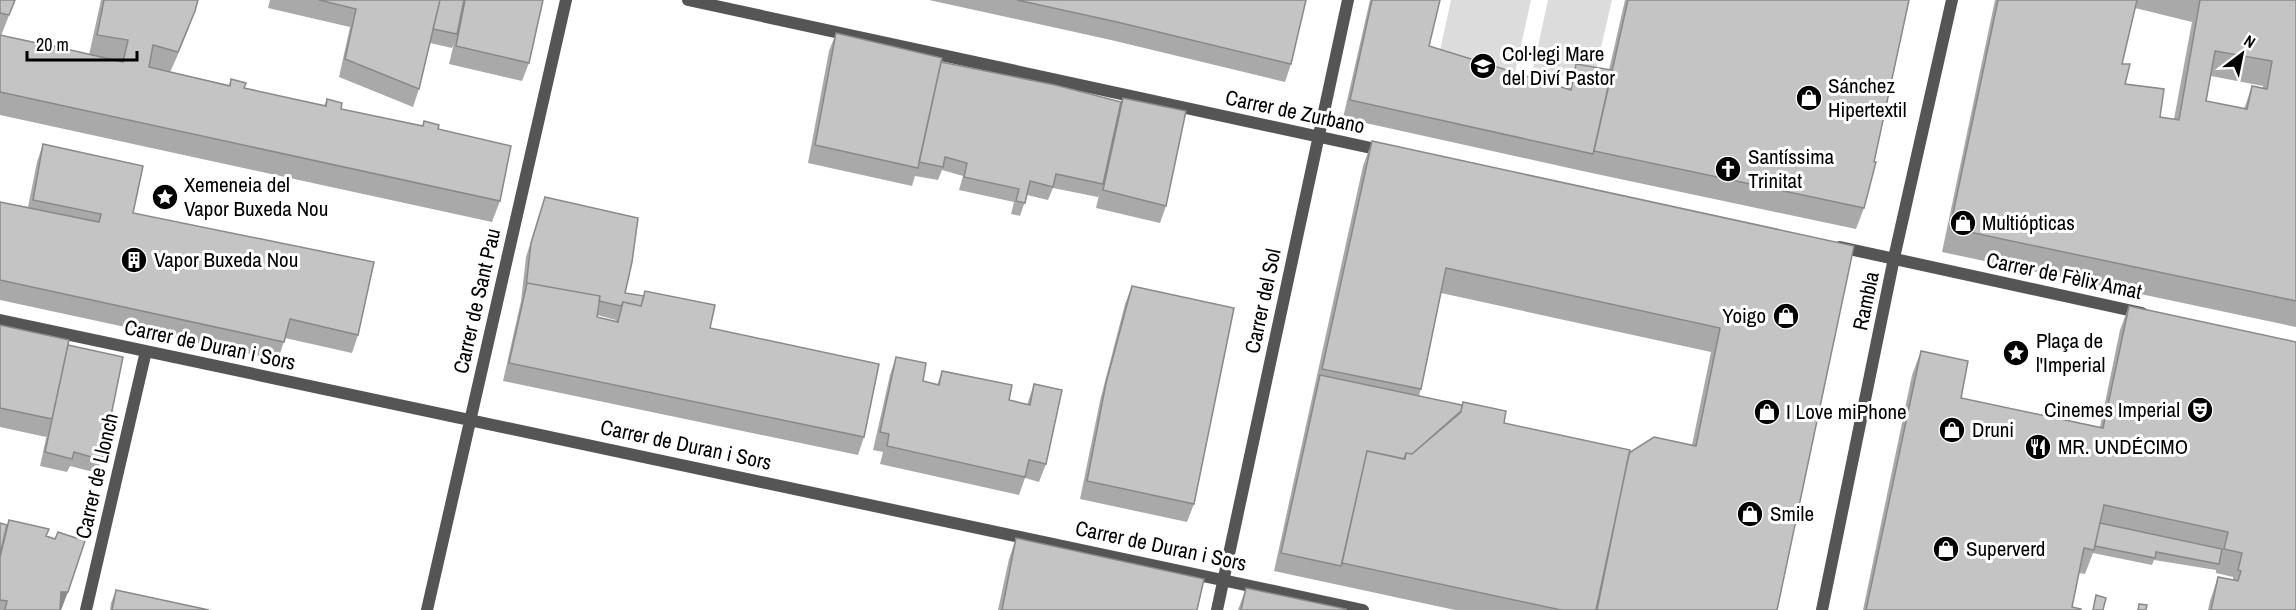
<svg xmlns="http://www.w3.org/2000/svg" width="2296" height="610" font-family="'Archivo Narrow',sans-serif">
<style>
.green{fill:#dcdcdc}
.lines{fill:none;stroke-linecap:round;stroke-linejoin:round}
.minor{stroke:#555;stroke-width:12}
.tertiary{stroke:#555;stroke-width:12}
.wall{fill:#a9a9a9;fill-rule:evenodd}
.shaded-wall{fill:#898989}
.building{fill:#c4c4c4;stroke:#898989;stroke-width:1.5;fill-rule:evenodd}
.labels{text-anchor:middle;stroke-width:6;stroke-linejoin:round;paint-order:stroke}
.poi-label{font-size:21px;fill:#000;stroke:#fff;text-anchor:start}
.street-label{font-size:21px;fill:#000;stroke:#fff}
</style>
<rect width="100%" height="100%" fill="#fff"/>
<path class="green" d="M1451,0H1531L1514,77L1438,60Z
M1548,0H1612L1593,82L1533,69Z"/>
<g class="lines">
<path class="minor" d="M688,0L1385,151
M1840,247L2142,313
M0,320L1363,610
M86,610L146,351
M427,610L566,0
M1217,610L1348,0"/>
<path class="tertiary" d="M1822,610L1894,258L1952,0"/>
</g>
<path class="wall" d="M0,0H15L1,36L36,43L38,38L53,46L89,55L101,0H198L187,32L170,72L229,85L231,79L244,88L324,106L327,99L341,109L422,126L424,121L438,129L500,201L492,222L0,115Z
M270,0H543L529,63L522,81L449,64L454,43L452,48L430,43L419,89L413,107L339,77L350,27L268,8Z
M929,0H1306L1291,64L1285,82L1111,40Z
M1370,0H1440L1429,46L1568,89L1569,82L1576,64L1609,70L1625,0H1909L1864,208L1856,229L1587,172L1343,118Z
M1995,0H2296V327L1942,252ZM2135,8L2192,22L2174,119L2160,117L2125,84L2122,64ZM2211,76L2263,86V88L2252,86L2244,109L2206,101Z
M836,33L941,62L1121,102L1123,98L1166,206L1160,223L1096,208L1099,195L1098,197L1053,188L1048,200L1027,195L1020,216L1011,214L1014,202L959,190L963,176L942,170L938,180L915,176L912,186L808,163L829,51Z
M1372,141L1854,246L1777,610H1455L1274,571L1363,166ZM1441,293L1711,352L1692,445L1629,453L1504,423L1419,396L1421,389Z
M43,144L133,213L358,335L352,353L285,338L278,360L0,300V202L28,207L37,162Z
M545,197L625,293L710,328L864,437L858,455L503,381L521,301L526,257ZM597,315L616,320V321L597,317Z
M1132,286L1194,504L1187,522L1080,499L1100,401L1125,304Z
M2129,306L2296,610H2208L2210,601L2218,577L2233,580V577L2216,573V570L2154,560L2152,565L2093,553L2085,574L2079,573L2072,607L2081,610H1863L1912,375L1921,351L1961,398L2100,427L2120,330Z
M0,325L68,345L102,460L97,473L70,466L67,472L40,466L47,434L46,437L0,427Z
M896,357L923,381L937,385L942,371L1009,400L1027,405L1034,384L1046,464L1039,482L1025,478L1019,495L880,464L883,452L873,450L890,375Z
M9,520L55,539L58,532L85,541L61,610H0V523L7,525Z
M1016,538L1197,610H998L1009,559Z
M1246,588L1346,610H1238Z
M116,590L209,610H110L111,603Z"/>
<path class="shaded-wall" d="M195,11L187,32L170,73L178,52Z
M61,592H68L61,610H55Z"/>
<path class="building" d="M0,0H15L9,15L0,13Z
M104,0H198L195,11L178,52L153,45L149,67L230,86L231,79L246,83L244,88L326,106L327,99L342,103L341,109L423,126L424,121L439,125L438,129L511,146L500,201L0,92V35L37,43L38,38L53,40V46L123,62L128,40L97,35Z
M319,0H440L419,89L345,59L356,9Z
M440,0H464L457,34L433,29Z
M465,0H543L529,63L456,46Z
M1017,0H1306L1291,64L1117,22Z
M1372,0H1440L1429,46L1571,90L1576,64L1612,70L1593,154L1350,100Z
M1628,0H1909L1874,162H1876L1864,208L1594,151Z
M1998,0H2137L2122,64H2130L2125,84L2164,89L2160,117L2179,120L2200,0H2296V301L1950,228ZM2215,51L2272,61L2267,89L2252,86L2247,109L2206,101Z
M836,33L942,58L918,168L815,145Z
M941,62L1055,85L1121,102L1103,184L1056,174L1053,187L1030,181L1025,203L1016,201L1019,189L964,177L967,163L945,157L943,167L919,162Z
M1123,98L1186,111L1166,206L1103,190Z
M1372,141L1854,246L1777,610H1597L1629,453L1654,437L1696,446L1720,328L1446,268L1421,389L1322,369Z
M43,144L143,166L133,213L374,262L358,335L290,319L284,342L0,280V202L99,222L101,214L33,200Z
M545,197L638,218L632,262L625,293L644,296L641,306L623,302L621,306L599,301L600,296L527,283L526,287L531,243Z
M527,283L600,296L597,317L618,322L623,302L641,306L645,291L715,305L710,328L879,364L864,437L509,363Z
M1132,286L1234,308L1194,504L1087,481L1106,383Z
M2129,306L2296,342V610H2211L2218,577L2238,581L2241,571L2238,570L2242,553L2224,549L2228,532L2104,505L2094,550L2084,548L2072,607L2081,609V610H1866L1921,351L1968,361L1961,398L2103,428Z
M0,325L69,340L52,419L0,408Z
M68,345L123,357L102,460L74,452L72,459L45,452Z
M896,357L926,363L923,381L939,385L942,371L1012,385L1009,400L1030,405L1034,384L1062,390L1046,464L1029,460L1025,477L887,446L889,434L880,432Z
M1320,375L1462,405L1461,412L1412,454L1406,453L1404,459L1367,451L1341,566L1281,553Z
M1463,402L1506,411L1504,423L1630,450L1596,610H1561L1342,563L1367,451L1405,459L1406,453L1412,454L1461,411Z
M9,520L49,529L46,536L55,539L58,532L85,541L68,592H61L60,610H5L7,601L0,600V557Z
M0,523L7,525L0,555Z
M2100,523L2222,549L2219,564L2156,552L2155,558L2095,546Z
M1016,538L1204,579L1197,610H1002Z
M1246,588L1346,609V610H1241Z
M116,590L209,610H112Z
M2096,595L2106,598L2103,610H2093Z
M2139,604L2147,605L2146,610H2138Z"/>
<defs>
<g id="school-disc" transform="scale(1.35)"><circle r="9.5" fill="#000" stroke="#fff"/><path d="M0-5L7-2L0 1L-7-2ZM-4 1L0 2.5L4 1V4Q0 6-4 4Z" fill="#fff"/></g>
<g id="shop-disc" transform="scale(1.35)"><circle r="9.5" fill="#000" stroke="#fff"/><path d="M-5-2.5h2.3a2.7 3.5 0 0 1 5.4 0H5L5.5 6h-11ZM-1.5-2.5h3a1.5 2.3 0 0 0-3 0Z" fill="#fff"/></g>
<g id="church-disc" transform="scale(1.35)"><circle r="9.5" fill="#000" stroke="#fff"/><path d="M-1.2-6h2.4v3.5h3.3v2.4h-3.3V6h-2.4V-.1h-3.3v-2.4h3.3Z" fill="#fff"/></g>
<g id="sight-disc" transform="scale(1.35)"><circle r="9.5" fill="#000" stroke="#fff"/><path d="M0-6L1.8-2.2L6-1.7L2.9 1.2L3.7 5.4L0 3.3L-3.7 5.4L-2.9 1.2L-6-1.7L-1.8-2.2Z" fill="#fff"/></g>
<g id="building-disc" transform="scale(1.35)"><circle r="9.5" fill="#000" stroke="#fff"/><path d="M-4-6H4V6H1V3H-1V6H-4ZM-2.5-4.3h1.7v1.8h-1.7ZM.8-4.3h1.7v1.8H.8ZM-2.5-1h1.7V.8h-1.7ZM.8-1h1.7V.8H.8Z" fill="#fff"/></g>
<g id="theatre-disc" transform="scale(1.35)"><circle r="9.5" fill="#000" stroke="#fff"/><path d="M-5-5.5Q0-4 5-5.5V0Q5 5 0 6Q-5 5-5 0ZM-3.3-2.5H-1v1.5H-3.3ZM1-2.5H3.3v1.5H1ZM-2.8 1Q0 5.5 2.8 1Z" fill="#fff"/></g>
<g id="restaurant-disc" transform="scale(1.35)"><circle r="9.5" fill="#000" stroke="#fff"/><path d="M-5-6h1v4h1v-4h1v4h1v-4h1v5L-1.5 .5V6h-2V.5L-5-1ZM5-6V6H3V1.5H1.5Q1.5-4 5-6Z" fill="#fff"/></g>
</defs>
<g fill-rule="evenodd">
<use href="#school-disc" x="1483" y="66"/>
<use href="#shop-disc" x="1809" y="98"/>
<use href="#church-disc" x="1728" y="169"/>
<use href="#sight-disc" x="165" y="197"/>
<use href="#shop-disc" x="1963" y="223"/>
<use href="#building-disc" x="134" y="260"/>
<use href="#shop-disc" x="1786" y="316"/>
<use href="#sight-disc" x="2016" y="353"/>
<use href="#theatre-disc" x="2200" y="410"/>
<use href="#shop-disc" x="1767" y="412"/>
<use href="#shop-disc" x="1952" y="430"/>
<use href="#restaurant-disc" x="2038" y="447"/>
<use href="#shop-disc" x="1750" y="514"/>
<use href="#shop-disc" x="1946" y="549"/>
</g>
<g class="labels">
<g class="poi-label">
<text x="1502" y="61">Col·legi Mare<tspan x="1502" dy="24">del Diví Pastor</tspan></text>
<text x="1828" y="93">Sánchez<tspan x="1828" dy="24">Hipertextil</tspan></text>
<text x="1748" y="164">Santíssima<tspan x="1748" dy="24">Trinitat</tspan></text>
<text x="184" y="192">Xemeneia del<tspan x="184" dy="24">Vapor Buxeda Nou</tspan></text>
<text x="1982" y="230">Multiópticas</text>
<text x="154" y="267">Vapor Buxeda Nou</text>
<text x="1766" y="323" text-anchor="end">Yoigo</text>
<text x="2036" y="348">Plaça de<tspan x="2036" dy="24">l'Imperial</tspan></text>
<text x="2180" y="417" text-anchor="end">Cinemes Imperial</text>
<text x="1786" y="419">I Love miPhone</text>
<text x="1972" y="437">Druni</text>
<text x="2058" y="454">MR. UNDÉCIMO</text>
<text x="1770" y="521">Smile</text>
<text x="1966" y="556">Superverd</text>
</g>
<g class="street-label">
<text transform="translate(1295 112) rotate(12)" y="7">Carrer de Zurbano</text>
<text transform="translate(2064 276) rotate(12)" y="7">Carrer de Fèlix Amat</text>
<text transform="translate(477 301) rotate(-77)" y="7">Carrer de Sant Pau</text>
<text transform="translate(1263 301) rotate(-78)" y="7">Carrer del Sol</text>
<text transform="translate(1866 301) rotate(-78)" y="7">Rambla</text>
<text transform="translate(210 345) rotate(12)" y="7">Carrer de Duran i Sors</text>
<text transform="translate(686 445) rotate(12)" y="7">Carrer de Duran i Sors</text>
<text transform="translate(97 476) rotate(-77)" y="7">Carrer de Llonch</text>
<text transform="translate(1161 546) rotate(12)" y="7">Carrer de Duran i Sors</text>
</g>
</g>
<g transform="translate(2242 54) rotate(32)" stroke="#ffffff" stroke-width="4.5" paint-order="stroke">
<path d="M0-4.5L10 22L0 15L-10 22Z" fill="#000000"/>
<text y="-9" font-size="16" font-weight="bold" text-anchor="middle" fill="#000000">N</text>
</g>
<path d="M27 51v9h110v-9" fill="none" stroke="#000000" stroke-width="3"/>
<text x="36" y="51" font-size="18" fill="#000000" stroke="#ffffff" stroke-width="4.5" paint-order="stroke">20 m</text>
</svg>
